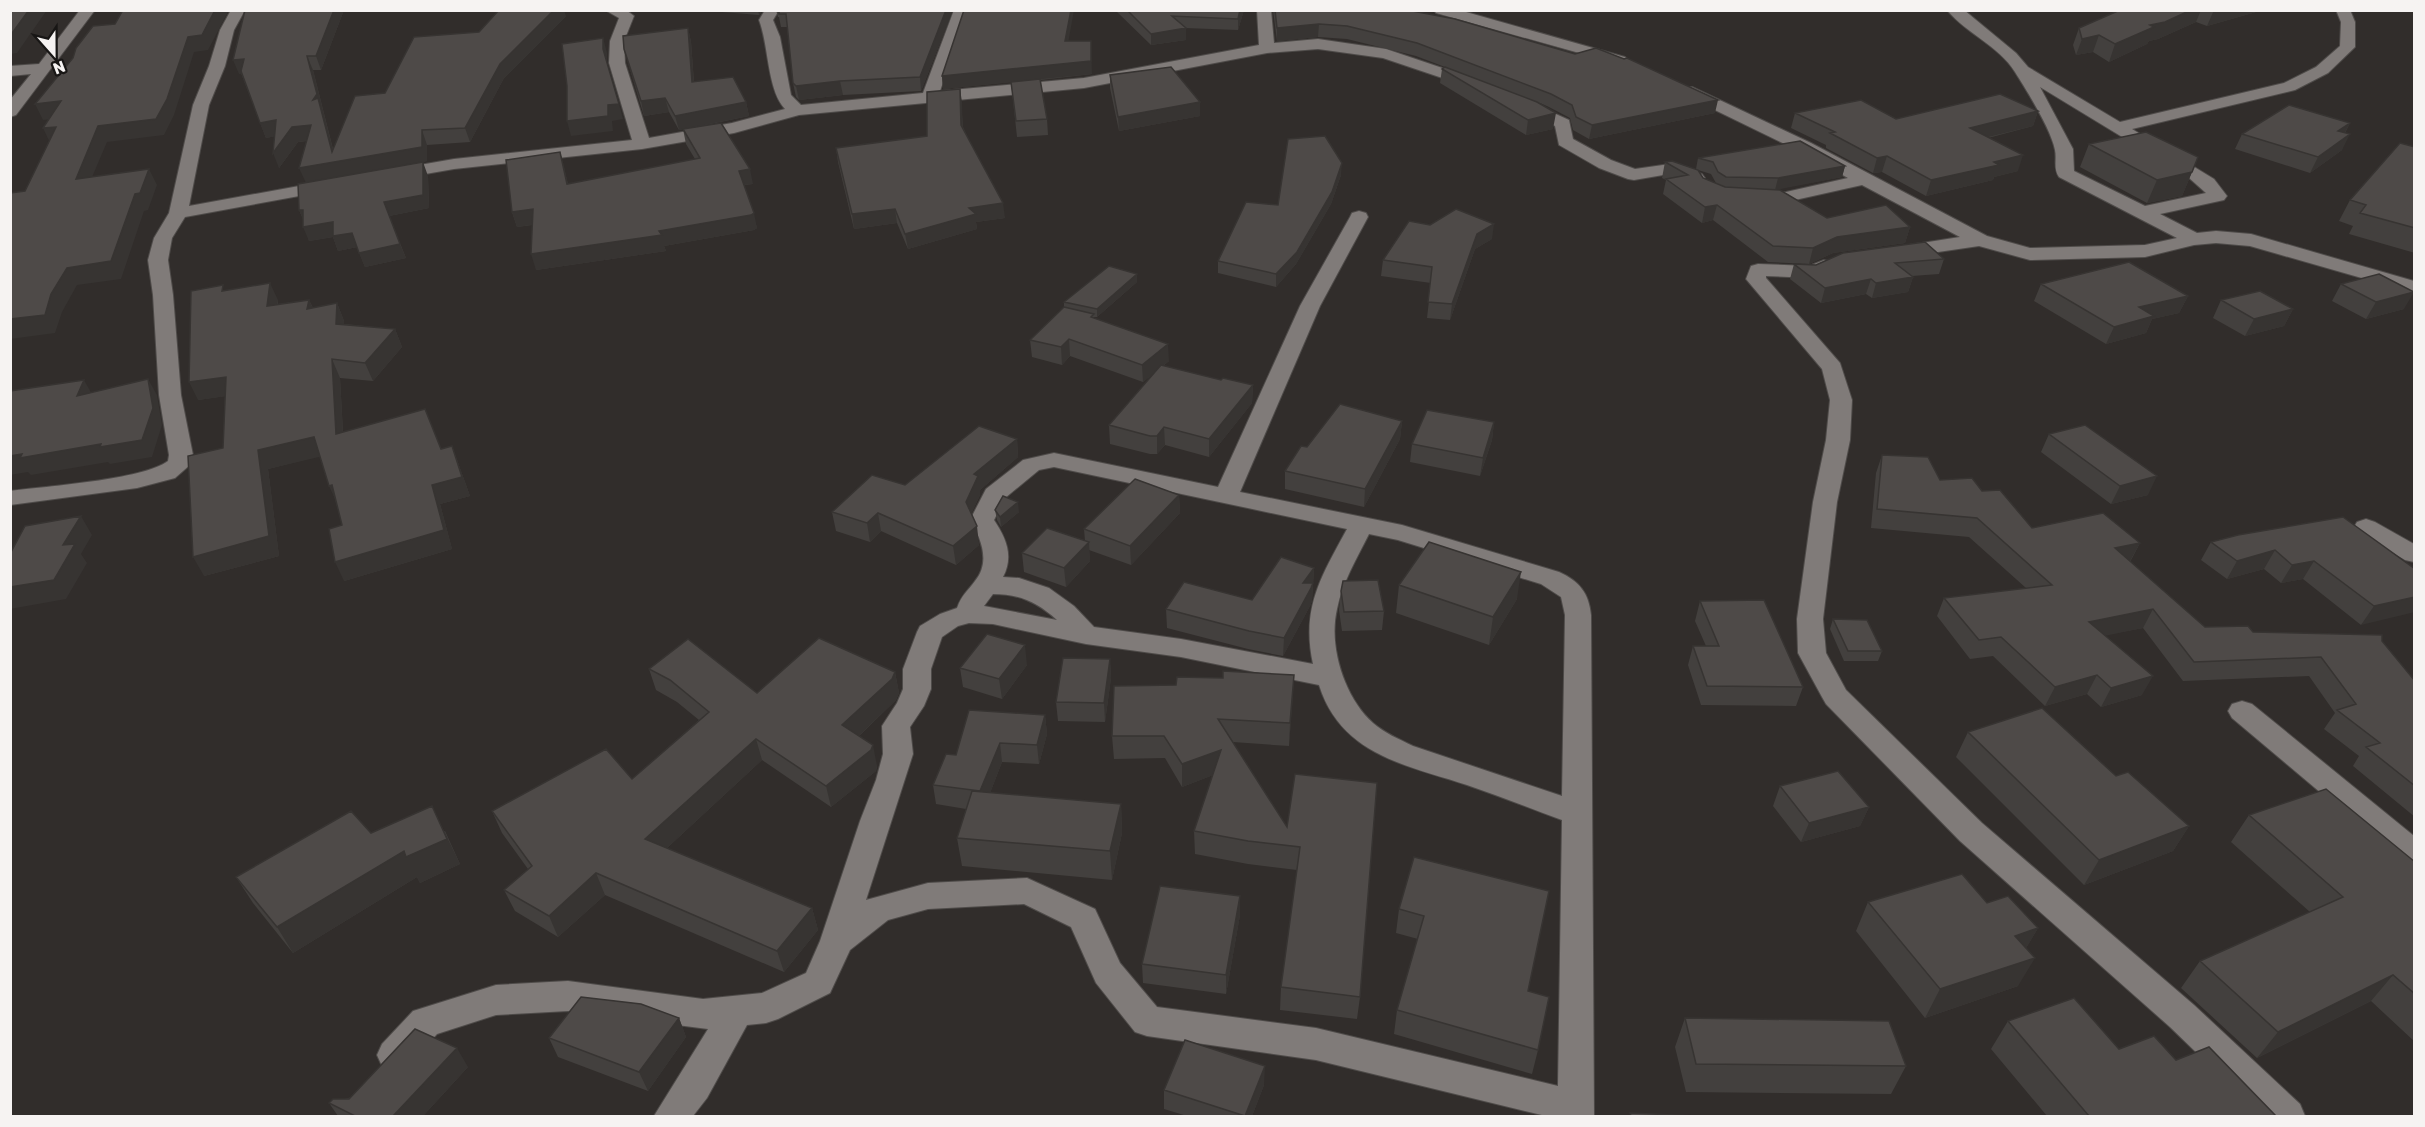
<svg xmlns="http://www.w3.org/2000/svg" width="2425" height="1127" font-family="Rubik,sans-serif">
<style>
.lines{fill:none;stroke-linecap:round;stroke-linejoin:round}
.minor-casing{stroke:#4e4b49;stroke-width:2}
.minor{fill:#807b79;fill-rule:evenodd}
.wall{fill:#43403e;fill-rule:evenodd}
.shaded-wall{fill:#373432}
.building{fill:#4e4a48;stroke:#373432;stroke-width:1.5}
</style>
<rect width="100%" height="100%" fill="#312d2b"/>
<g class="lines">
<g class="minor-casing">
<path id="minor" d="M80,10H95L16,115L10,117V100L31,74L10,76V66L39,64Z
M231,10H245L234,30L225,66L209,105L189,206L332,180L338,181L341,185L338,189L332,190L185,217L172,238L168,260L173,295L181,395L193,455L191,464L175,478L137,488L10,505V491C47,486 142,480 168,461L169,455L159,395L153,295L148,260L154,238L169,213L193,105L209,66L220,30Z
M605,10H626L634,16L624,41L625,63L649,138L732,123L785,109C767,90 769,46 759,20L765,10H779L773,20L780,37L791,95L801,105L923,93L954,10H968L940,91L1084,78L1259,45L1257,10H1271L1274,43L1318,39L1386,49L1478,80L1480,83L1472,88L1383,58L1318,49L1267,53L1084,88L799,115L734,133L642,149L454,169L391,180L385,179L382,175L385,171L454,159L632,140L609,63L610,41L619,18Z
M1434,10H1459L1625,57L1628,60L1625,63H1615L1436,13Z
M1947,10H1964L2016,53L2028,67L2120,122L2284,83L2316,67L2340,46L2341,22L2336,10H2350L2355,22V47L2328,73L2295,90L2132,129L2214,179L2227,196L2224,200L2160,214L2197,233L2216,231L2251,234L2414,281V293L2250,246L2216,243L2194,245L2145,257L2030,260L1979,246L1897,258L1890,256L1887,252L1890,248L1960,237L1862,185L1786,202L1751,201L1748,197L1751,193L1786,192L1848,178L1799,151L1680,93L1678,90L1680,87H1692L1811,143L1987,236L2030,248L2145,245L2177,238L2059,177C2053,169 2057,159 2055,150C2051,129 2027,91 2015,72C1999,46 1967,34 1947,10ZM2040,87L2188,177L2206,193L2145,206L2074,171L2073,149Z
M1523,99L1569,120L1573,139L1611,160L1635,169L1670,164L1702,174L1705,178L1702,182L1696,183L1669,174L1634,180L1628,179L1599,168L1559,145L1555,126L1517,107L1515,104L1517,101Z
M1359,211L1366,213L1368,217L1320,306L1240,492L1402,525L1559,572C1579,581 1589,593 1591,615L1594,1116H1546L1316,1060L1147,1036L1135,1032L1096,983L1071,927L1024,904L928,909L888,920L850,950L830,993L778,1019L766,1023L747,1025L707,1098L693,1116H654L708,1029L568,1011L496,1015L437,1034L408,1066L395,1071L382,1066L377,1055L382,1044L413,1011L496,985L568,981L703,999L762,993L806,973L820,941L860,821L876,780L883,754L882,726L897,703L903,689V669L917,632L920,626L940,614L957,608C962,594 967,592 975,581C991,562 981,538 970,520L986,489L1023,460L1054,453L1218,487L1300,306L1350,217L1352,213ZM1054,467L1347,529C1321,577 1301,608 1313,664L1181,639L1094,627L1074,606L1049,588L1019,578L1003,577C1014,556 1006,538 994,520L1005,498L1039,470ZM1369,534L1398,540L1541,584L1561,597L1565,615L1562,796L1413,746C1399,739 1384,733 1373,723C1345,698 1328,647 1337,609C1342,583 1357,558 1369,534ZM993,594C1019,594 1037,602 1057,620L984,606ZM969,623L993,624L1086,644L1181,657L1319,685C1341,755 1406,765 1467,785C1499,796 1530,808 1562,820L1558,1086L1316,1028L1157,1007L1120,963L1095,909L1027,878L928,883L866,900L913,754L910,727L924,706L931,689V669L942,637L958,626Z
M1824,260L1831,262L1834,266L1831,270L1812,278L1766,276V278L1840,363L1852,400L1850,440L1837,502L1823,619L1826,653L1846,690L1982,823L2194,1005L2300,1104L2305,1116H2262L2170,1027L1960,841L1826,704L1822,697L1798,653L1797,619L1813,502L1826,440L1830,400L1822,369L1746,279L1751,266L1758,264L1809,266Z
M2366,519L2375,522L2414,544V562L2405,560L2357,532L2354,527L2357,522Z
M2242,701L2252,704L2414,836V865L2403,862L2232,718L2228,711L2232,704Z"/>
</g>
<use href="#minor" class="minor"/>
</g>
<path class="wall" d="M245,10H344L321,70H313L333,149L385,93L479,32L566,16L504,78L470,142L427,145V161L361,173L428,176L429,208L389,216L406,258L365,267L357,247L338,251L333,237L309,241L303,219L299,210L306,183L307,141L298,142L279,168L275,136L266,138L241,73L239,74Z
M697,10H763L759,15Z
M776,10H953L921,91L843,95L799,100L796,97L793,83L787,27H781L779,17H778Z
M1115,10H1244L1238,30L1185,28L1186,40L1151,45Z
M1273,10H1407L1715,113L1589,139L1573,130L1570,118L1549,107L1540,103L1553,129L1526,135L1440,83L1442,69L1445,67L1416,56L1347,39L1318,37L1277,41Z
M2120,10H2263L2207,26L2196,22L2158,39L2149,41L2147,44L2109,62L2093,52L2076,55L2073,45L2079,28Z
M688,28L691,42L694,82L746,102L749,116L691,128L753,184L744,185L757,228L754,230L664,246L666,251L536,270L532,225L517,227L512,212L560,152L568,184L695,159L686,144L683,129L679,130L669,112L644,116L624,49Z
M1068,41L1092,74L1040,80L1047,119L1048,135L1017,137L1011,82L943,89L942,76Z
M1110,75L1200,116L1119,131L1110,88Z
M960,89L963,127L1005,218L976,222L977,229L908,249L897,223L854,229L838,162L836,148L927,136Z
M2038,111L2033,126L1988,138L2018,171L1994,177L1993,180L1926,196L1882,172L1873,173L1826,148V145L1791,128L1795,113L1896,119Z
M2350,123L2345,133L2342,150L2310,173L2235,149L2242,134Z
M2089,144L2192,172L2182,196L2147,203L2080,167Z
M2415,147V253L2349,234L2353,226L2339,221L2350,200Z
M1698,158L1845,166L1842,177L1776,189L1827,218L1910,227L1905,243L1833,253L1809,264L1768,262L1713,220L1702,223L1663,194L1666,180L1662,178L1665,162L1696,169ZM1698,170L1711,174L1716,183L1703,178Z
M1341,175L1331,204L1296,264L1276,287L1218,273V261L1278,205Z
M1492,239L1475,249L1450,320L1427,318L1431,283L1381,276L1383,260Z
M1944,259L1939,274L1912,276L1913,277L1908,292L1872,298L1866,294L1821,303L1790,279L1794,264L1816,265Z
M1137,282L1097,317H1094V318L1169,361L1163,366L1221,380L1253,385L1252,403L1209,457L1165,445L1157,454H1150L1110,444L1109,425L1154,373L1143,382L1070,356L1062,365L1032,357L1030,340L1064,307V302Z
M2041,284L2188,296L2179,313L2152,319L2146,333L2106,344L2034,301Z
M2341,284L2404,309L2366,319L2332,301Z
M225,290L278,300V304L309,300L313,308L337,303L344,321V324L395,329L402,347L373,381L340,378L343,432L441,449L452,446L470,496L440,504L452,549L344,581L342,525L335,499L320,456L268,469L279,556L204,576L223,448L225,396L198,400Z
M2221,300L2293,309L2284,326L2245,336L2213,318Z
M1402,421L1400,439L1364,507L1285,489V471L1307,447Z
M1494,422L1492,440L1480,476L1410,462L1412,444Z
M2049,434L2148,495L2111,504L2041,452Z
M1017,439L1018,457L980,490V495L971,514L979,545L956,565L881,531L870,542L836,531L832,512L905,485Z
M1882,455L1940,480L1982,491L2032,528L2140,543L2130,562L2205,627L2253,632L2382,641L2415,681V817L2353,766L2359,756L2324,729L2335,713L2309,676L2183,681L2143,628L2105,635L2142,695L2101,707L2087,694L2045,706L1993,656L1970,659L1937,616L1944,598L2026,588L1969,537L1871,528L1876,473Z
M1179,495L1180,513L1131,565L1089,550L1090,561L1066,587L1024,572L1022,553L1085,541L1084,529Z
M995,510L1019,512L1001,527L997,520Z
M2211,542L2415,569L2361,625L2303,579L2281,583L2264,569L2227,579L2201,560Z
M1314,568L1312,601L1310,606L1283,656L1248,649L1167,628L1166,609L1252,600Z
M1399,585L1517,599L1489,645L1396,613Z
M1341,591L1384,611L1382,630L1342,631L1339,610Z
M1700,601L1803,687L1796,706L1701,705L1688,665L1693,646H1706L1695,621Z
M1833,619L1882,651L1878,661H1844L1830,629Z
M1110,659L1111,678L1105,722L1058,721L1056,702Z
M1027,665L1002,699L963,687L960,668Z
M649,669L757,693L895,672L899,693L896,700L859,736L877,766L876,771L831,807L762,760L667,848L812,908L818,930L784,972L605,895L558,937L515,911L504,890L528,869L502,833L492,811L632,779L699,720L677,702L656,690Z
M1294,675L1289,746L1233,742L1287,827L1295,774L1360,997L1357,1019L1280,1010L1281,987L1297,870L1248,864L1195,854L1194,831L1213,775L1182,787L1165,758L1114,759L1112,736L1176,685L1223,678Z
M1045,715L1047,734L1039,764L1002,762L990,793L1121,804L1122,833L1112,880L962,866L957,838L966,809L936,804L933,785L956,755Z
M1968,732L2116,776L2189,826L2173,851L2084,885L1956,757Z
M1780,786L1869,807L1860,826L1801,842L1773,806Z
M2249,815L2415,862V1042L2371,1001L2257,1058L2181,988L2200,961L2310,912L2231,842Z
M445,831L460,864L420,883L417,877L293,953L253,903L236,877L371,833Z
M1414,857L1528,991L1538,1050L1532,1074L1394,1034L1397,1010L1418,939L1396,933L1399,909Z
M1868,902L1987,903L2038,928L2026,948L2018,986L1925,1018L1856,931Z
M1240,915L1226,994L1143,983L1142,964Z
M679,1018L686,1037L648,1091L558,1057L549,1038Z
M1685,1018L1906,1066L1891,1094L1686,1092L1675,1047Z
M2008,1021L2119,1049L2176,1060L2276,1116H2047L1991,1049Z
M468,1067L423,1116H338L329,1103Z
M1264,1085L1252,1116H1187L1164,1109V1090Z"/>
<path class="shaded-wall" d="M29,10H47L17,53L10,54V36Z
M215,10H229L208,50L194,52L174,115L164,135L107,142L84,196L76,179L98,126L188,37Z
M334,10H344L321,70L316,56Z
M554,10H564L566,16L504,78L470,142L465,128L500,64Z
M758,10H763L759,15Z
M946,10H953L921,91L920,77Z
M1071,10H1074L1066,55L1065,41Z
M1240,10H1244L1238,30V19Z
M2191,10H2201L2196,22L2158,39L2149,41L2147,44L2109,62L2115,44L2150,25Z
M2214,10H2263L2207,26Z
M1319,24L1318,37L1277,41V28Z
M688,28L691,42L695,97L692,82Z
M1186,28V40L1151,45V34Z
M2099,35L2093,52L2076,55L2082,39Z
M603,38L607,53V64L603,49Z
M1091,41L1092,74L943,89L942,76Z
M307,56L313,70L336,162L422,130L427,145V161L306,183L299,168L332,152L313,100Z
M244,59L249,72L239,74L233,60Z
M840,81L843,95L799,100L796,86Z
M960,89L962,102L963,138L961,125Z
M665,98L669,112L644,116L641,101Z
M1718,100L1715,113L1589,139L1592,125Z
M61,101L69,117L43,120L35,104Z
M746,102L749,116L679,130L675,116Z
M1200,102V116L1119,131L1118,117Z
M619,104L623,119L612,121L613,131L571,136L567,121L608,105Z
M2038,111L2033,126L1964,143L1970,128Z
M1556,113L1553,129L1526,135L1528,120Z
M276,120L282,135L266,138L260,123Z
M2350,123L2342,138L2338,131Z
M311,125L317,139L298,142L279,168L273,153L292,127Z
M56,127L51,145L43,128Z
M2350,134L2342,150L2310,173L2318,157Z
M560,152L564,166L571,199L567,184Z
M2023,155L2018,171L1994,177L1993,180L1926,196L1931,180L1994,162Z
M1887,156L1882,172L1873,173L1877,158Z
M423,162L428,176L429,208L389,216L384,202Z
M1342,163L1341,175L1331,204L1296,264L1276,287V274Z
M1845,166L1842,177L1775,190L1778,178Z
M149,169L157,185L148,210L144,211L121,279L77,285L62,312L55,333L10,339V319L51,294L67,268L135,194Z
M750,169L753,184L742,185L739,171Z
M2192,172L2182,196L2147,203L2157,180Z
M1003,203L1005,218L976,222L977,229L908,249L905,234L969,208Z
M1717,205L1713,220L1702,223L1705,207Z
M533,209L538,224L517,227L512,212Z
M895,209L897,223L854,229L852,214Z
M299,210H303L305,224Z
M754,213L757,228L754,230L664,246L666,251L536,270L531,254L659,231Z
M333,222L352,233L357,247L338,251L333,237L309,241L303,227Z
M1494,224L1492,239L1475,249L1450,320L1452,304L1477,234Z
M1910,227L1905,243L1833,253L1809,264L1813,248L1837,237Z
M400,244L406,258L365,267L359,253Z
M1137,274V282L1097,317V309Z
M1913,277L1908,292L1872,298L1876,283Z
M1871,279L1866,294L1821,303L1825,288Z
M270,283L278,300L275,324L267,306Z
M2414,292L2404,309L2366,319L2376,302Z
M2188,296L2179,313L2152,319L2146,333L2106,344L2114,327L2139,307Z
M309,300L317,317L307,309Z
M337,303L344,321V342L336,324Z
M2293,309L2284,326L2245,336L2254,319Z
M395,329L402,347L373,381L365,363Z
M1069,339L1070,356L1062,365L1061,347Z
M1168,344L1169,361L1143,382L1142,365Z
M332,359L340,378L344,453L336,434Z
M226,377L235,395L198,400L189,382Z
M148,379L157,395L162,425L152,457L110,464L108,462L31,475L28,472L10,475V456Z
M84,380L93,396H77Z
M1253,385L1252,403L1209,457V439Z
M1402,421L1400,439L1364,507L1365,489Z
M1494,422L1492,440L1480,476L1483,458Z
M1164,427L1165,445L1157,454V436Z
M314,437L323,456L268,469L279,556L204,576L193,557L258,450Z
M1017,439L1018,457L980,490V495L968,521L966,502L974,474Z
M452,446L470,496L440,504L452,549L344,581L335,562L432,485Z
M2157,476L2148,495L2111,504L2120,486Z
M332,485L338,505L329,486Z
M1179,495L1180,513L1131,565L1130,546Z
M1018,502L1019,512L1001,527L1000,517Z
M878,513L881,531L870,542L867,523Z
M81,516L92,535L81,554L87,563L66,599L10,609V587L63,545Z
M977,526L979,545L956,565L953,546Z
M1089,542L1090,561L1066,587L1064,568Z
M2140,543L2130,561L2105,567L2115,548Z
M2275,550L2264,569L2227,579L2237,561Z
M2314,561L2303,579L2281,583L2292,565Z
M1314,568L1312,601L1310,606L1283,656L1284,638L1303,583Z
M1521,572L1517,599L1489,645L1493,617Z
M2415,597V612L2361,625L2374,606Z
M2153,609L2143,628L2080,641L2089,622Z
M1025,645L1027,665L1002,699L999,679Z
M1110,659L1111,678L1105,722L1104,703Z
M895,672L899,693L896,700L847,747L842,725Z
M1294,675L1293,697L1289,746L1290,723Z
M2097,675L2087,694L2045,706L2055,687Z
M2153,676L2142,695L2101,707L2111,688Z
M1045,715L1047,734L1039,764L1037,745Z
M756,739L762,760L653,861L645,839Z
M1000,743L1002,762L983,811L980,791Z
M873,745L877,766L876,771L831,807L826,786Z
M1221,750V772L1182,787V764Z
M1121,804L1122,833L1112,880L1110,851Z
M432,806L460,864L420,883L417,877L293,953L277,927Z
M1869,807L1860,826L1801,842L1809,823Z
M2189,826L2173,851L2084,885L2099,860Z
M596,873L605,895L558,937L549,916Z
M1240,896V915L1226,994V975Z
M812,908L818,930L784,972L777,951Z
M2038,928L2021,957L2015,936Z
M2035,958L2018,986L1925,1018L1940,989Z
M2393,975L2371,1001L2257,1058L2278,1032Z
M679,1018L686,1037L648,1091L639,1072Z
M457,1048L468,1067L423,1116H393Z
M1265,1066L1264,1085L1252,1116H1245Z"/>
<path class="building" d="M10,10H29L10,36Z
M123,10H215L202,35L188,37L167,99L156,119L98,126L76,179L149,169L140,193L135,194L111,261L67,268L51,294L45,315L10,319V193L25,191L56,127L43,128L61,101L35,104L73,58L76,48L93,26L115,24Z
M245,10H334L316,56H307L317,94L313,100L318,98L332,152L355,96L385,93L414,37L479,32L499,10H554L500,64L465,128L422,130V147L299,168L311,125L292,127L273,153L276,120L260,123L241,71L244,59L233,60Z
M779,10H946L920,77L840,81L796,86L793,83L786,14H779Z
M964,10H1071L1065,41H1091V61L942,76Z
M1127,10H1240L1238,19L1172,16L1186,28L1151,34Z
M1275,10H1407L1455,19L1575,54L1596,48L1624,59L1627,58L1718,100L1592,125L1576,117L1572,105L1551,94L1417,43L1347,26L1319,24L1277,28Z
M2120,10H2191L2165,22L2150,25L2154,27L2115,44L2099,35L2082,39L2079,28Z
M688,28L692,82L733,77L746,102L675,116L665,98L641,101L624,49L623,36Z
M603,38V49L619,104L608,105V116L567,121V86L562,44Z
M1171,67L1200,102L1118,117L1110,75Z
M1445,67L1537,102L1556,113L1528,120L1442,69Z
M1040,79L1047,119L1016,121L1011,82Z
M960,89L961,125L1003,203L969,208L976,214L905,234L895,209L852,214L836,148L927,136V92Z
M2000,94L2038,111L1970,128L2023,155L1994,162L1999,165L1931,180L1887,156L1877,158L1830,133L1835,132L1795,113L1861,100L1896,119Z
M2289,105L2350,123L2338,131L2350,134L2318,157L2242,134Z
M721,123L750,169L739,171L754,213L751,215L659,231L662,235L531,254L533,209L512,212L506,160L560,152L567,184L700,158L683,129Z
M2146,132L2198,157L2192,172L2157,180L2089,144Z
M1325,136L1342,163L1332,192L1297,252L1276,274L1218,261L1246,202L1278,205L1288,139Z
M1800,141L1845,166L1778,178L1726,177L1718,172L1713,162L1698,158Z
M2400,143L2415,147V228L2360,213L2366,205L2350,200Z
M1672,161L1698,170L1703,178L1725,187L1780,190L1827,218L1886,205L1910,227L1837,237L1813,248L1773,246L1717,205L1705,207L1666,179L1688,175L1665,162Z
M423,162V195L384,202L400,244L359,253L352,233L333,236V222L303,227V210H299L298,184Z
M1456,209L1494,224L1477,234L1452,304L1428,302L1432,267L1383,260L1409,221L1430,225Z
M1925,242L1944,259L1895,263L1913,277L1876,283L1871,279L1825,288L1794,264L1816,265L1843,253Z
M2129,262L2188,296L2139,307L2154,316L2114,327L2041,284Z
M1109,266L1137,274L1097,309L1064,302Z
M2379,274L2414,292L2376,302L2341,284Z
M270,283L267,306L309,300L307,309L337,303L336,324L395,329L365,363L332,359L336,434L425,409L441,449L452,446L462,477L432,485L444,530L335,562L329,529L342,525L332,485L329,486L314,437L258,450L269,536L193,557L188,456L223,448L226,377L189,382L191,291L223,285L222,291Z
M2260,291L2293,309L2254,319L2221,300Z
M1064,307L1094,314L1091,317L1168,344L1142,365L1069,339L1061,347L1030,340Z
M1161,365L1221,380L1223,378L1253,385L1209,439L1164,427L1157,436H1150L1109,425Z
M148,379L153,408L142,440L100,447L101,444L20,458L22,454L10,456V391L84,380L77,396Z
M1340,404L1402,421L1365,489L1285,471L1301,446L1307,447Z
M1427,410L1494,422L1483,458L1412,444Z
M2085,425L2157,476L2120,486L2049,434Z
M979,426L1017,439L974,474L978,476L966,502L977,526L953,546L878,513L867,523L832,512L872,475L905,485Z
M1882,455L1928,457L1940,480L1972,478L1982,491L2000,490L2032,528L2103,513L2140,543L2115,548L2205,627L2248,626L2253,632L2382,635V641L2415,681V786L2366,747L2380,743L2337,710L2356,704L2321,657L2194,662L2153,609L2089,622L2153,676L2111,688L2097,675L2055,687L2001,637L1979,640L1944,598L2052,585L1977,518L1877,509Z
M1135,479L1179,495L1130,546L1084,529Z
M1003,496L1018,502L1000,517L995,510Z
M81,516L63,545L75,544L54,580L10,587V554L25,526Z
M2343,517L2415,569V597L2374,606L2314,561L2292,565L2275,550L2237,561L2211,542L2238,535Z
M1047,528L1089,542L1064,568L1022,553Z
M1429,542L1521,572L1493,617L1399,585Z
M1281,557L1314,568L1303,583H1313L1311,588L1284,638L1249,631L1166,609L1184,582L1252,600Z
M1378,580L1384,611L1344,612L1341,591L1343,581Z
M1764,600L1803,687L1707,686L1693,646H1719L1700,601Z
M1833,619L1867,620L1882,651H1848Z
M987,634L1025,645L999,679L960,668Z
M819,638L895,672L892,679L842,725L873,745L871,750L826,786L756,739L645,839L812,908L777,951L596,873L549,916L504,890L532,866L492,811L606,749L632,779L709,712L670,680L649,669L688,639L757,693Z
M1063,658L1110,659L1104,703L1056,702Z
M1223,671L1294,675L1290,723L1218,719L1287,827L1295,774L1377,783L1360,997L1281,987L1300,847L1248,841L1194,831L1221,750L1182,764L1164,736H1112L1114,686L1176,685L1177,677L1223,678Z
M2042,708L2116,776L2128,772L2189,826L2099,860L1968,732Z
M969,710L1045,715L1037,745L1000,743L980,791L933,785L946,754L956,755Z
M1838,771L1869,807L1809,823L1780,786Z
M2326,789L2415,862V994L2393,975L2278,1032L2200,961L2343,897L2249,815Z
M972,791L1121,804L1110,851L957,838Z
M432,806L447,839L406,857L404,851L277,927L236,877L351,811L371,833Z
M1414,857L1549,891L1528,991L1549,997L1538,1050L1397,1010L1424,916L1399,909Z
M1962,874L1987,903L2008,896L2038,928L2015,936L2035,958L1940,989L1868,902Z
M1160,886L1240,896L1226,975L1142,964Z
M581,997L641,1004L679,1018L639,1072L549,1038Z
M2074,998L2119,1049L2154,1036L2176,1060L2209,1047L2276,1116H2089L2008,1021Z
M1685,1018L1889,1021L1906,1066L1696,1064Z
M415,1029L457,1048L393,1116H355L329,1103L333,1099H349Z
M1185,1040L1265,1066L1245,1116L1164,1090Z
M1630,1113L1696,1116H1631Z"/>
<rect width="2425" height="1127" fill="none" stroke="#f6f3f2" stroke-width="24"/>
<g transform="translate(54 54) rotate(159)" stroke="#181615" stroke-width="4.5" paint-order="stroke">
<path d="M0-4.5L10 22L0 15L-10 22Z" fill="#f6f3f2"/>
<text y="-9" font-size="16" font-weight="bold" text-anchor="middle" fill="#f6f3f2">N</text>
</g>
</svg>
